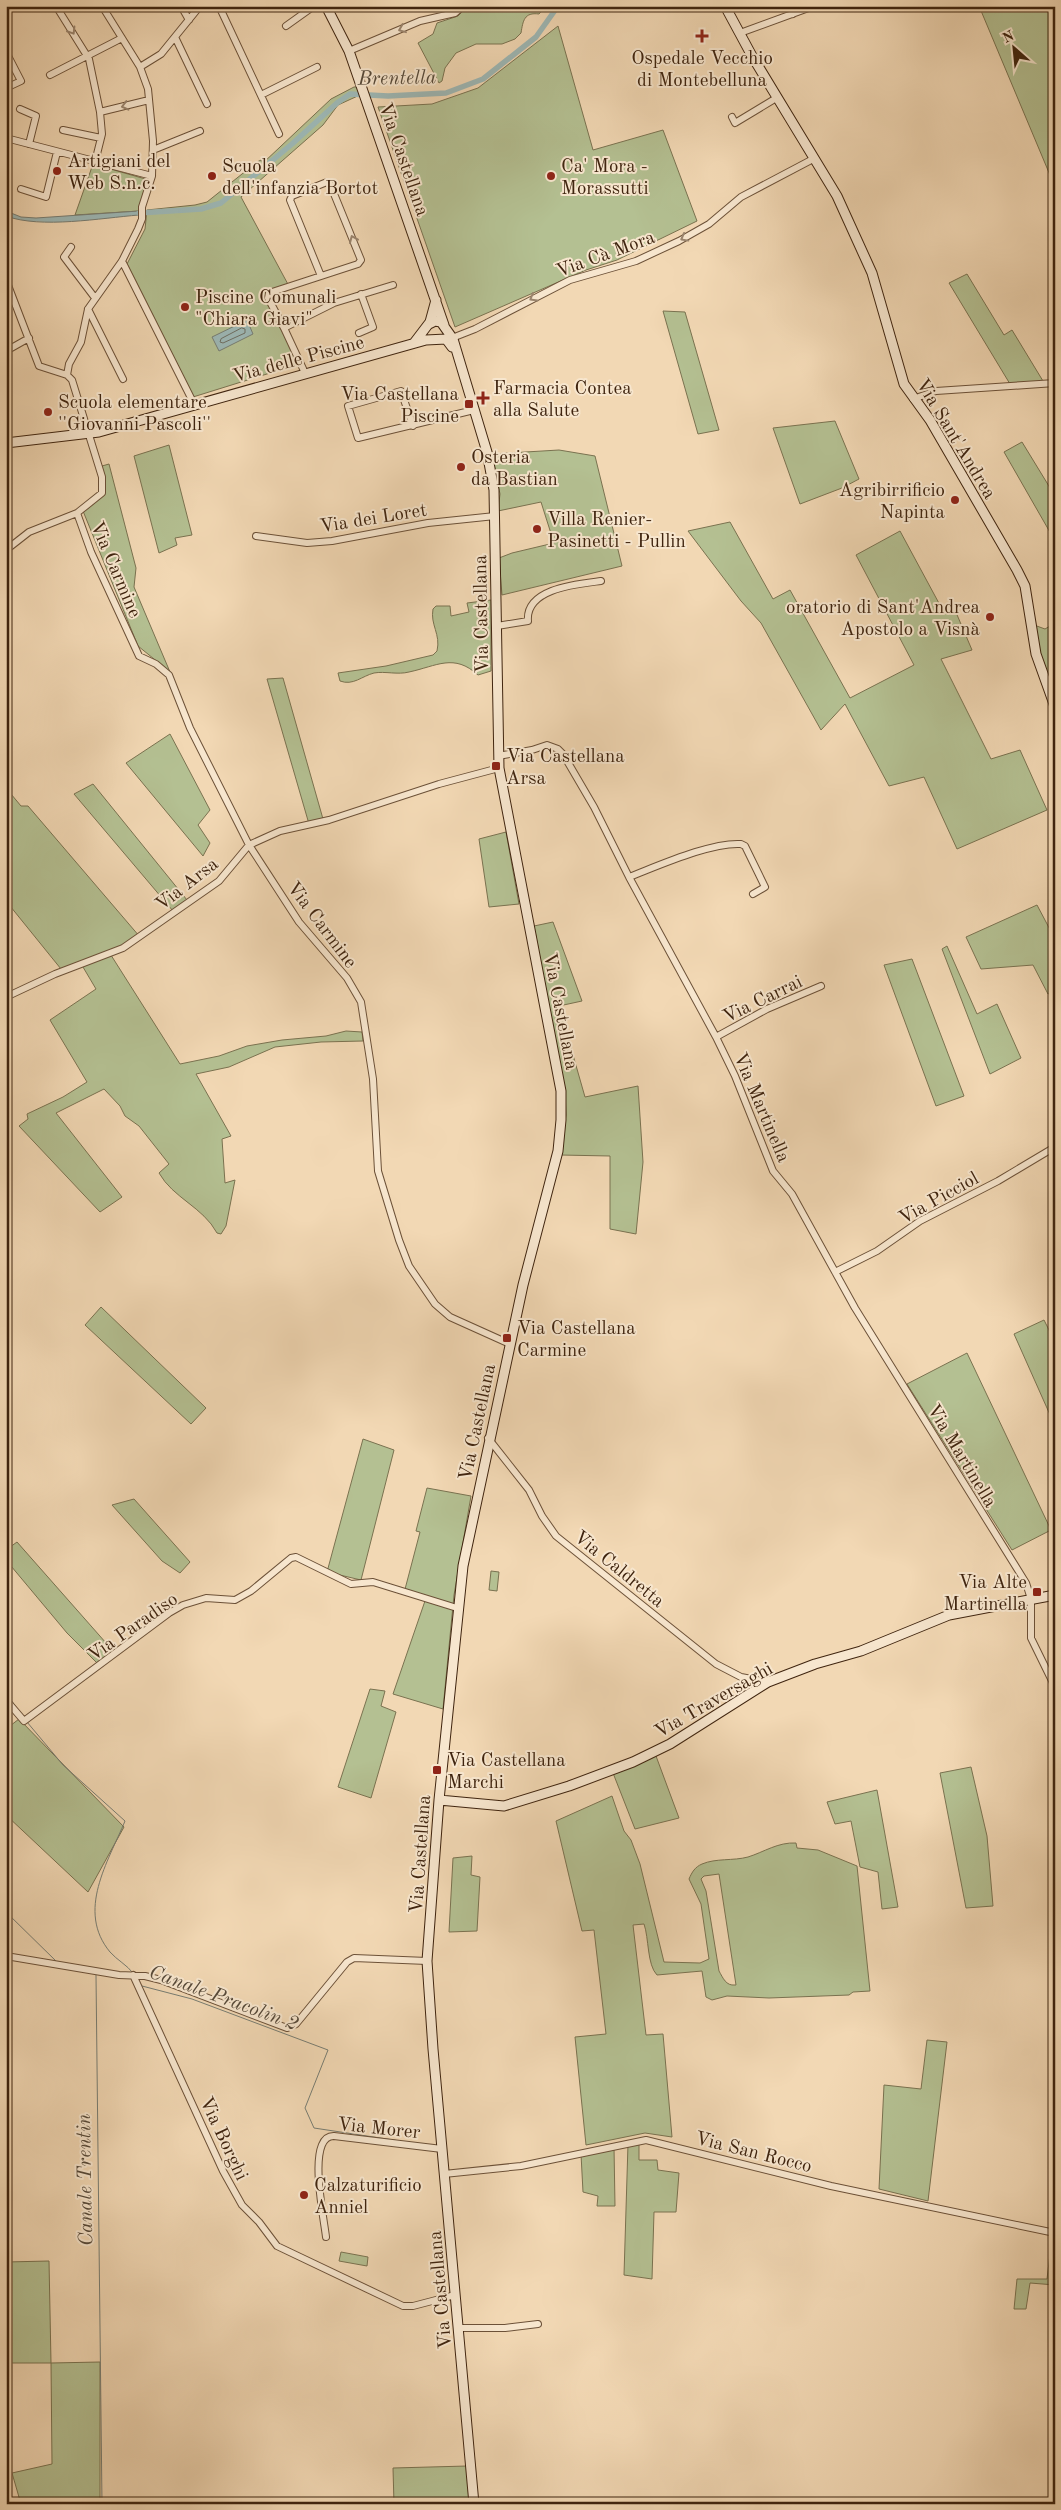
<svg xmlns="http://www.w3.org/2000/svg" width="1061" height="2510" font-family="'Old Standard TT',serif">
<style>
.green{fill:#b4c092;stroke:#7a7250;fill-rule:evenodd}
.water{fill:#9db8b6;stroke:#777d73}
.lines{fill:none;stroke-linecap:round;stroke-linejoin:round}
.shore{stroke:#6e6e62;stroke-width:1}
.stream{stroke:#777d73;stroke-width:1}
.canal{stroke:#9db8b6;stroke-width:5.5}
.street-casing{stroke:#6c5138;stroke-width:8}
.secondary-casing{stroke:#3f240f;stroke-width:11}
.street{stroke:#f7e6ce;stroke-width:6}
.secondary{stroke:#f7e6ce;stroke-width:9}
.oneway{stroke:#9b856e}
.poi-dot{fill:#8f2418;stroke:#f7e6ce;stroke-width:2}
.labels{text-anchor:middle;stroke-width:4;stroke-linejoin:round;paint-order:stroke}
.poi-label{font-size:19px;fill:#3f240f;stroke:#f7e6ce;text-anchor:start}
.street-label{font-size:19px;fill:#3f240f;stroke:#f7e6ce}
.water-label{font-size:20px;font-style:italic;fill:#564939;stroke:#f7e6ce}
</style>
<rect width="100%" height="100%" fill="#f2d8b4"/>
<filter id="stains"><feTurbulence type="fractalNoise" baseFrequency=".004" numOctaves="4"/><feColorMatrix values="0 0 0 0 .2 0 0 0 0 .09 0 0 0 0 .02 0 0 0 .5 -.17"/></filter>
<radialGradient id="worn" r=".72"><stop offset=".6" stop-color="#630" stop-opacity="0"/><stop offset="1" stop-color="#630" stop-opacity=".3"/></radialGradient>
<path class="green" d="M468,6L545,7L539,14C524,12 523,21 521,33L515,39L502,44H476L456,53L445,68L442,81L439,83L418,43L433,34L437,23L458,16Z
M979,6H1055V187Z
M558,26L593,150L663,130L697,221L617,260L586,270L455,327L378,107L432,104L478,88Z
M354,87H360L362,94L338,105L323,125L241,197L290,288L264,296L299,364L193,397L127,264L145,229L147,210L195,205L207,202L257,162L261,160L263,163L331,99Z
M93,164L149,180L139,211L75,215Z
M967,274L1004,335L1012,330L1043,381L1010,384L949,283Z
M663,311L685,312L719,430L698,434Z
M835,421L859,479L842,488L800,504L773,428Z
M1022,442L1055,496V541L1004,452Z
M169,445L192,535L175,538L177,545L159,553L134,456Z
M559,450L595,456L622,566L502,595L499,558L512,553L554,543L541,502L498,511L500,494L492,454Z
M109,464L136,568L134,587L170,672L138,646L83,511L105,489L102,466Z
M730,522L773,599L790,590L850,698L914,665L856,555L900,531L941,607L952,603L972,650L941,659L991,759L1020,750L1047,810L957,849L924,777L889,786L845,704L821,730L761,623L741,601L688,531Z
M491,600V671L478,675C454,653 437,666 409,672C398,675 385,671 374,673C362,676 353,686 340,681L338,673L386,666L433,655L437,651C441,634 430,625 433,609L436,606H450L451,616L469,612L467,603Z
M1055,623V698L1040,654L1034,625L1045,629Z
M283,678L323,819L309,824L267,679Z
M170,734L210,810L198,825L210,843L203,856L126,763Z
M93,784L187,900L173,911L74,794Z
M6,788L21,806H28L140,937L109,952L180,1064L219,1056L247,1046L282,1040L326,1036L346,1031L362,1032L363,1041L321,1042L275,1047L229,1067L196,1074L231,1136L222,1139L225,1183L235,1180L226,1226L221,1234L217,1233C203,1207 173,1198 159,1173L169,1164L139,1126L125,1116L120,1106L104,1089L56,1113L122,1197L100,1212L19,1126L28,1119L27,1114L63,1097L87,1082L50,1020L96,989L80,962L61,969L6,901Z
M506,832L519,904L489,907L479,839Z
M1037,905L1055,939V990L1048,994L1033,965L981,969L966,937Z
M553,922L582,1001L559,1006L585,1097L638,1086L643,1162L636,1234L610,1229V1156L560,1155L566,1115L565,1091L534,926Z
M947,946L977,1014L997,1004L1021,1058L990,1074L942,949Z
M912,959L964,1096L936,1106L884,965Z
M101,1307L206,1408L191,1424L85,1325Z
M1044,1320L1055,1342V1426L1014,1334Z
M967,1353L1051,1530L1012,1550L907,1384Z
M363,1439L394,1450L361,1580L327,1572Z
M427,1488L471,1496L454,1595L443,1709L393,1694L426,1598L404,1593L420,1532L416,1531Z
M134,1499L190,1562L180,1573L162,1561L112,1505Z
M17,1542L114,1652L97,1663L67,1633L6,1560V1550Z
M491,1571L499,1572L497,1591L489,1590Z
M370,1689L385,1691L381,1706L396,1712L371,1798L338,1787Z
M19,1719L124,1827L88,1892L6,1815V1729Z
M656,1756L679,1818L635,1829L613,1773Z
M971,1767L987,1836L993,1906L966,1908L940,1773Z
M877,1790L898,1907L882,1909L878,1872L860,1867L851,1821L835,1824L827,1802Z
M612,1796L624,1831L631,1840L640,1864L664,1962L700,1963L709,1959L701,1904L689,1879C692,1872 695,1867 702,1864C716,1858 733,1861 748,1857C764,1852 778,1842 796,1843L797,1848L818,1850L857,1866L870,1991L853,1992L849,1995L769,1998L727,1996L712,2000L706,1997L702,1971L657,1975C647,1965 649,1938 644,1924L633,1925L646,2035L663,2034L672,2137L645,2133L586,2145L575,2037L606,2034L594,1930L582,1931L556,1821ZM719,1874L736,1985H735C726,1986 723,1978 719,1971L706,1891L701,1879L704,1876Z
M472,1856L471,1875L480,1877L477,1931L449,1932L453,1858Z
M927,2040L947,2042L928,2201L879,2189L884,2085L921,2089Z
M639,2142V2160H657L658,2170L679,2173L676,2212H654L652,2279L624,2275L628,2144Z
M614,2147L615,2206H597L598,2196L583,2192L581,2154Z
M1052,2237H1055V2285L1030,2283L1026,2309H1014L1017,2279H1047Z
M341,2252L368,2257L367,2266L339,2261Z
M49,2261L51,2363L100,2362V2504H21L12,2473L52,2464L51,2363H6V2262Z
M467,2466L470,2504H394L393,2468Z"/>
<path class="water" d="M6,211L21,217L36,218L139,211V215C101,218 41,229 6,216Z
M247,320L253,334L219,351L212,337Z"/>
<g class="lines">
<path class="shore" d="M242,328L245,329V333L223,343L220,342L221,339Z"/>
<path class="stream" d="M6,1693L16,1707
M27,1722L63,1765L125,1821C108,1862 76,1911 110,1952C117,1960 127,1965 133,1973
M6,1912L57,1962
M96,1975L102,2504
M142,1986L192,1999L328,2050L305,2108L314,2128L400,2141"/>
<path class="canal" d="M139,213L201,209L221,203L292,144L337,103L350,94L388,96L446,93L483,79L536,37L558,6"/>
<g class="street-casing">
<path id="street" d="M56,6L89,59L100,112L102,134L95,162
M181,6L189,20
M219,6L279,134
M788,6L793,14
M6,7L8,6
M286,26L314,6
M740,33L814,6
M175,37L207,104
M349,51L420,21L455,13L463,6
M6,52L21,81L6,88
M140,67L161,54L200,6
M50,75L122,38
M261,95L317,67
M20,109L36,116L29,144
M100,112L149,100
M732,117L735,123L778,97
M63,130L101,138
M6,138L152,176
M153,150L200,131
M21,189L46,197L57,152
M71,247L64,257L95,298
M122,261L194,404
M6,280L39,366L67,375L72,380L102,477V493L77,513L29,532L6,550
M88,309L123,379
M284,328L268,298L269,293L358,264L361,260L330,184L327,182L292,196L290,200L321,276
M359,333L373,327L361,294
M452,338L475,329L570,280L636,261L679,241L709,224L741,197L815,158
M6,351L29,338
M305,373L284,328L334,303L393,285
M67,375L69,364L81,342L88,309L122,261L138,229L142,219V207L152,176L153,141L148,89L140,67L102,6
M913,399L936,391L1055,383
M413,426L401,391L348,406L358,438L474,410
M77,513L91,552L139,656L156,664L169,675L190,728L249,845L299,922L347,978L361,1002L373,1079L378,1171L399,1240L409,1266L435,1304L450,1317L510,1344
M256,536L307,543L332,541L428,523L495,516
M497,626L528,621C525,588 578,584 601,581
M498,756L532,750L547,745L558,749L563,754L594,807L629,877L716,1037L735,1076L773,1171L792,1194L855,1308L1026,1583L1031,1599V1638L1055,1687
M629,877C658,866 711,842 741,844L745,846L765,887L753,894
M6,997L55,974L123,948L219,881L249,845L280,831L329,820L439,784L499,768
M716,1037L767,1009L821,986
M835,1272L877,1251L920,1221L998,1181L1055,1147
M488,1438L529,1490L542,1516L556,1536L716,1664L741,1677L768,1682
M6,1700L24,1721L169,1613L183,1605L206,1598L235,1600L251,1591L291,1558L296,1557L351,1584L373,1582L457,1608
M6,1956L119,1975L145,1976L161,1980L287,2028L296,2024L347,1962L354,1958L427,1961
M133,1975L223,2171L242,2205L259,2222L277,2246L403,2306H413L455,2295
M444,2174L521,2166L646,2140L831,2186L1055,2233
M326,2237C324,2218 306,2135 334,2136L442,2149
M458,2328H505L538,2324"/>
</g>
<g class="secondary-casing">
<path id="secondary" d="M326,6L349,51L444,325
M725,6L752,56L837,196L872,273L904,384L930,420L1017,570L1025,586L1036,654L1055,707
M429,324L435,321L441,322L453,339L487,452L494,490L499,768L561,1091V1120L558,1151L523,1285L463,1566L439,1800L427,1961L433,2049L474,2504
M414,343L430,322L436,300
M6,443L99,432L426,340L446,339L452,347
M439,1800L504,1806L569,1786L633,1762L670,1744L768,1682L815,1664L861,1651L949,1615L1055,1595"/>
</g>
<use href="#street" class="street"/>
<use href="#secondary" class="secondary"/>
</g>
<defs><path id="oneway-chevron" d="M-2-3.5L2.5 0L-2 3.5" fill="none" stroke-width="1.6" stroke-linecap="round" stroke-linejoin="round" transform="scale(1.25)"/></defs>
<g class="oneway">
<use href="#oneway-chevron" transform="translate(402 29) rotate(158)"/>
<use href="#oneway-chevron" transform="translate(72 31) rotate(58)"/>
<use href="#oneway-chevron" transform="translate(125 106) rotate(166)"/>
<use href="#oneway-chevron" transform="translate(684 238) rotate(151)"/>
<use href="#oneway-chevron" transform="translate(353 239) rotate(-113)"/>
<use href="#oneway-chevron" transform="translate(533 298) rotate(150)"/>
</g>
<g class="poi-dot">
<path d="M699.5 28.5h5v5h5v5h-5v5h-5v-5h-5v-5h5z"/>
<circle cx="57" cy="171" r="5"/>
<circle cx="212" cy="176" r="5"/>
<circle cx="551" cy="176" r="5"/>
<circle cx="185" cy="307" r="5"/>
<path d="M480.5 390.5h5v5h5v5h-5v5h-5v-5h-5v-5h5z"/>
<rect x="464" y="399" width="10" height="10" rx="2.5"/>
<circle cx="48" cy="412" r="5"/>
<circle cx="461" cy="467" r="5"/>
<circle cx="955" cy="500" r="5"/>
<circle cx="537" cy="529" r="5"/>
<circle cx="990" cy="617" r="5"/>
<rect x="491" y="761" width="10" height="10" rx="2.5"/>
<rect x="502" y="1333" width="10" height="10" rx="2.5"/>
<rect x="1032" y="1587" width="10" height="10" rx="2.5"/>
<rect x="432" y="1765" width="10" height="10" rx="2.5"/>
<circle cx="304" cy="2195" r="5"/>
</g>
<g class="labels">
<g class="poi-label">
<text x="702" y="64" text-anchor="middle">Ospedale Vecchio<tspan x="702" dy="22">di Montebelluna</tspan></text>
<text x="67" y="167">Artigiani del<tspan x="67" dy="22">Web S.n.c.</tspan></text>
<text x="222" y="172">Scuola<tspan x="222" dy="22">dell'infanzia Bortot</tspan></text>
<text x="561" y="172">Ca' Mora -<tspan x="561" dy="22">Morassutti</tspan></text>
<text x="195" y="303">Piscine Comunali<tspan x="195" dy="22">"Chiara Giavi"</tspan></text>
<text x="493" y="394">Farmacia Contea<tspan x="493" dy="22">alla Salute</tspan></text>
<text x="459" y="400" text-anchor="end">Via Castellana<tspan x="459" dy="22">Piscine</tspan></text>
<text x="58" y="408">Scuola elementare<tspan x="58" dy="22">''Giovanni Pascoli''</tspan></text>
<text x="471" y="463">Osteria<tspan x="471" dy="22">da Bastian</tspan></text>
<text x="945" y="496" text-anchor="end">Agribirrificio<tspan x="945" dy="22">Napinta</tspan></text>
<text x="547" y="525">Villa Renier-<tspan x="547" dy="22">Pasinetti - Pullin</tspan></text>
<text x="980" y="613" text-anchor="end">oratorio di Sant'Andrea<tspan x="980" dy="22">Apostolo a Visnà</tspan></text>
<text x="506" y="762">Via Castellana<tspan x="506" dy="22">Arsa</tspan></text>
<text x="517" y="1334">Via Castellana<tspan x="517" dy="22">Carmine</tspan></text>
<text x="1027" y="1588" text-anchor="end">Via Alte<tspan x="1027" dy="22">Martinella</tspan></text>
<text x="447" y="1766">Via Castellana<tspan x="447" dy="22">Marchi</tspan></text>
<text x="314" y="2191">Calzaturificio<tspan x="314" dy="22">Anniel</tspan></text>
</g>
<g class="street-label">
<text transform="translate(405 159) rotate(71)" y="7">Via Castellana</text>
<text transform="translate(605 253) rotate(-20)" y="7">Via Cà Mora</text>
<text transform="translate(298 358) rotate(-15)" y="7">Via delle Piscine</text>
<text transform="translate(957 438) rotate(59)" y="7">Via Sant'Andrea</text>
<text transform="translate(373 517) rotate(-9)" y="7">Via dei Loret</text>
<text transform="translate(117 569) rotate(67)" y="7">Via Carmine</text>
<text transform="translate(480 614) rotate(-91)" y="7">Via Castellana</text>
<text transform="translate(186 883) rotate(-38)" y="7">Via Arsa</text>
<text transform="translate(323 924) rotate(53)" y="7">Via Carmine</text>
<text transform="translate(762 998) rotate(-26)" y="7">Via Carrai</text>
<text transform="translate(562 1011) rotate(79)" y="7">Via Castellana</text>
<text transform="translate(763 1107) rotate(67)" y="7">Via Martinella</text>
<text transform="translate(938 1197) rotate(-29)" y="7">Via Picciol</text>
<text transform="translate(476 1422) rotate(-78)" y="7">Via Castellana</text>
<text transform="translate(963 1455) rotate(59)" y="7">Via Martinella</text>
<text transform="translate(620 1568) rotate(39)" y="7">Via Caldretta</text>
<text transform="translate(132 1626) rotate(-35)" y="7">Via Paradiso</text>
<text transform="translate(713 1699) rotate(-30)" y="7">Via Traversaghi</text>
<text transform="translate(419 1854) rotate(-86)" y="7">Via Castellana</text>
<text transform="translate(379 2127) rotate(6)" y="7">Via Morer</text>
<text transform="translate(225 2138) rotate(65)" y="7">Via Borghi</text>
<text transform="translate(754 2151) rotate(14)" y="7">Via San Rocco</text>
<text transform="translate(439 2290) rotate(-95)" y="7">Via Castellana</text>
</g>
<g class="water-label">
<text transform="translate(397 77) rotate(-1)" y="7">Brentella</text>
<text transform="translate(224 1997) rotate(20)" y="7">Canale Pracolin 2</text>
<text transform="translate(84 2180) rotate(-91)" y="7">Canale Trentin</text>
</g>
</g>
<rect width="1061" height="2510" fill="none" stroke="#f2d8b4" stroke-width="25"/>
<rect x="8" y="8" width="1046" height="2495" fill="none" stroke="#3f240f" stroke-width="2.5"/>
<rect x="12" y="12" width="1036" height="2485" fill="none" stroke="#3f240f"/>
<g transform="translate(1014 48) rotate(333)" stroke="#f7e6ce" stroke-width="4" paint-order="stroke">
<path d="M0-4L9 19L0 12L-9 19Z" fill="#3f240f"/>
<text y="-8" font-size="14" font-weight="bold" text-anchor="middle" fill="#3f240f">N</text>
</g>
<rect width="100%" height="100%" filter="url(#stains)"/>
<rect width="100%" height="100%" fill="url(#worn)"/>
</svg>
